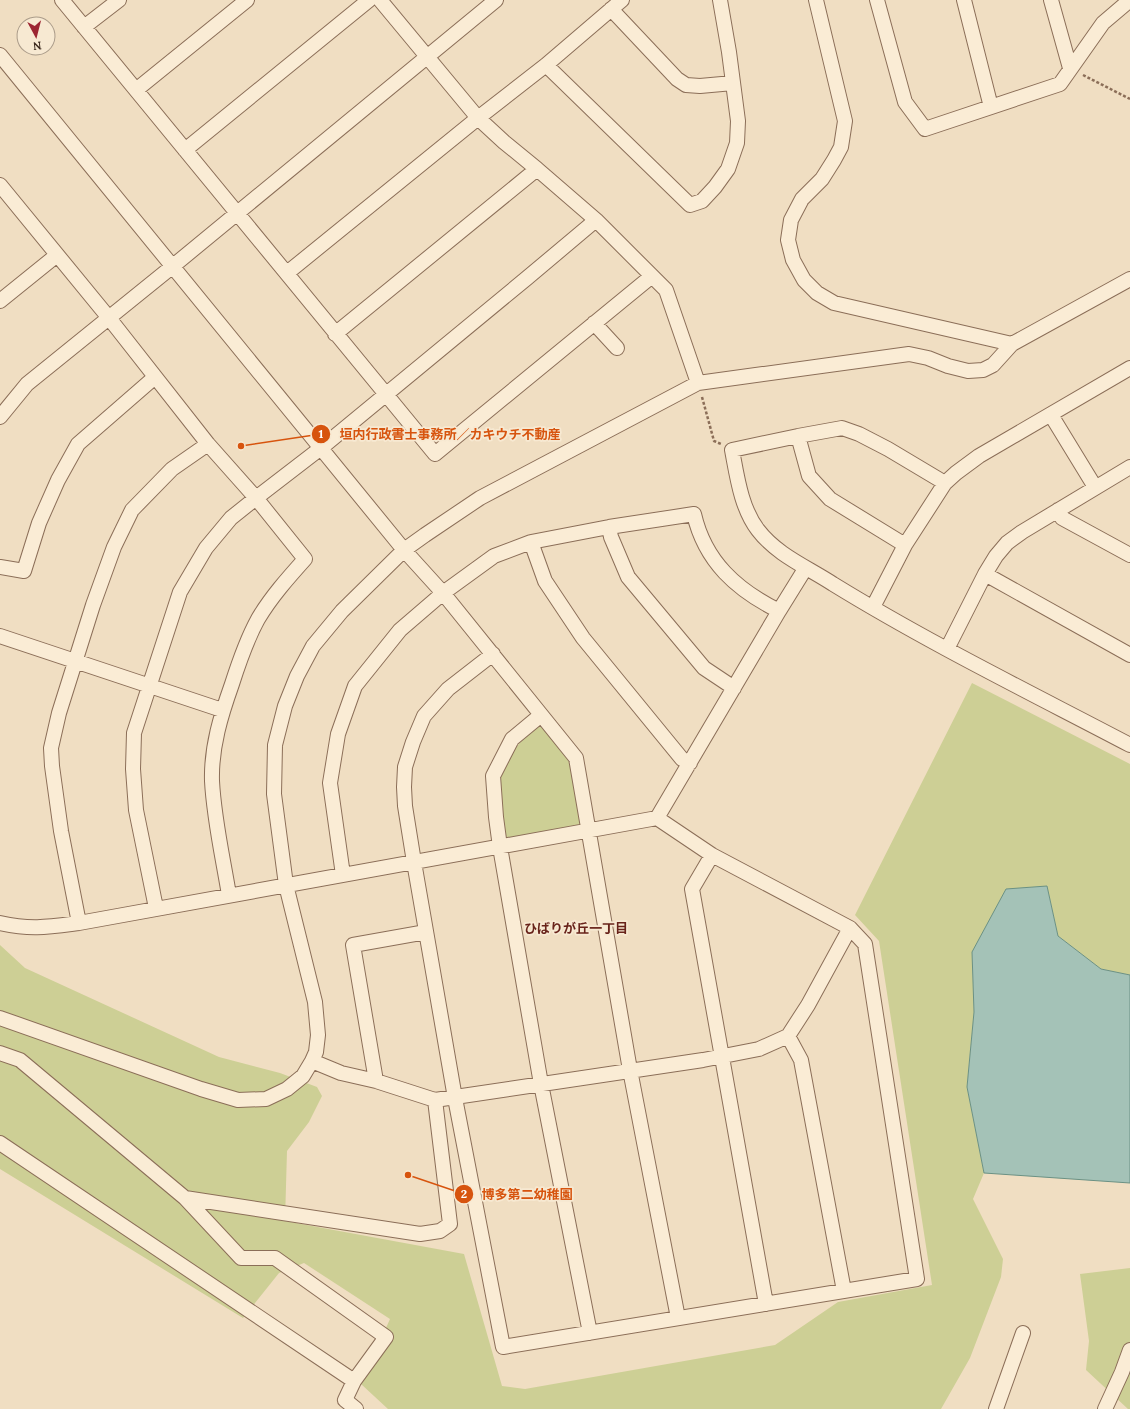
<svg xmlns="http://www.w3.org/2000/svg" width="1130" height="1409" font-family="Lora,'Noto Sans JP',serif">
<style>
.green{fill:#cdcf95}
.water{fill:#a4c2b7;stroke:#6b9184}
.lines{fill:none;stroke-linecap:round;stroke-linejoin:round}
.minor-casing{stroke:#8b6e58;stroke-width:16}
.path{stroke:#8b6e58;stroke-width:2.5;stroke-dasharray:3 2;stroke-linecap:butt}
.minor{stroke:#faecd5;stroke-width:14}
.labels{text-anchor:middle;stroke-width:3.5;stroke-linejoin:round;paint-order:stroke}
.neighbourhood-label{font-size:13px;font-weight:bold;fill:#68231a;stroke:#f7e9d2}
.leader{fill:none;stroke:#d7540e;stroke-width:1.5}
.callout-dot{fill:#d7540e;stroke:#f7e9d2;stroke-width:1.5}
.mark-label{font-size:12px;text-anchor:middle;font-weight:bold;fill:#fff}
.callout-label{font-size:13px;text-anchor:middle;font-weight:bold;fill:#d7540e;stroke:#f7e9d2;stroke-width:3.5;stroke-linejoin:round;paint-order:stroke}
</style>
<rect width="100%" height="100%" fill="#f0dec2"/>
<path class="green" d="M972,683L1130,764V975L1101,969L1058,936L1047,886L972,952L974,1012L967,1087L984,1173L973,1199L1003,1259L1001,1277L970,1358L941,1409H388L361,1384L390,1319L304,1263L279,1273L243,1318L0,1169V945L25,968L219,1057L280,1073L317,1087L322,1096L309,1122L287,1151L285,1221L464,1254L502,1386L525,1389L775,1345L838,1302L932,1285L879,941L855,915Z
M536,726H543L567,756L571,766L581,828L507,841L504,837C502,815 495,788 503,766C509,753 526,736 536,726Z
M1130,1268V1409H1128L1086,1370L1089,1341L1080,1274Z"/>
<path class="water" d="M1047,886L1058,936L1101,969L1130,975V1183L984,1173L967,1087L974,1012L972,952L1006,889Z"/>
<g class="lines">
<g class="minor-casing">
<path id="minor" d="M62,0L435,454L652,276
M380,0L478,118L504,142L537,169L596,220L666,290L698,383
M816,0L845,121L841,147L834,160L822,179L802,199L791,220L788,240L793,260L804,280L817,293L834,303L1012,344
M877,0L905,102L925,129L1060,84L1103,23L1130,0
M964,0L991,107
M1051,0L1070,68
M611,9L677,79L686,85L700,86L733,83
M84,27L119,0
M0,55L404,550L443,593L576,758L630,1070L678,1318
M546,65L690,205L702,201L715,187L728,169L737,143L738,121L729,52L720,0
M136,90L247,0
M185,150L369,0
M0,185L109,318L208,444L256,498L305,559C288,578 271,597 258,619C247,639 239,662 232,684C221,715 211,747 212,781C214,820 223,858 229,895
M287,273L478,118L546,65L622,0
M0,301L57,255
M594,323L617,348
M335,334L537,169
M1051,415L1095,487
M0,417L27,384L173,266L496,0
M798,436L809,476L830,499L905,545
M945,483L888,449L859,434L842,428L798,436L732,450C737,476 741,508 758,530C777,555 807,567 833,584C929,643 1031,693 1130,745
M1058,510L1062,518L1130,555
M609,527L611,537L628,577L704,668L734,688
M531,542L545,581L583,638L682,759L690,763
M0,567L24,571L39,523L58,480L78,444L155,377
M985,574L1130,655
M873,607L905,545L945,483L956,473L979,456L1130,368
M779,611L805,569
M0,636L222,710
M947,649L985,574L996,556L1007,543L1022,532L1130,467
M541,715L512,739L493,776L496,817L500,847L541,1084L590,1333
M712,855L692,889L766,1304
M343,875L330,783L338,734L355,686L400,630L443,593L494,556L531,542L609,527L694,514C705,562 737,590 779,611L657,818
M156,908L136,810L133,769L134,733L180,592L206,548L231,518L256,498L321,448L527,278L596,220
M0,923C31,930 48,927 79,923L657,818L712,855L850,928L865,944L917,1279L503,1347L455,1098L414,862L405,806L404,787L405,767L413,742L424,716L448,689L493,654
M79,923L61,831L52,766L51,748L59,713L93,605L114,547L132,510L172,469L208,444
M0,1018L201,1089L238,1100L266,1099L287,1089L303,1076L312,1061L316,1052L318,1035L315,1002L286,885L274,794L275,745L285,706L297,676L313,646L342,611L404,550L425,535L480,498L698,383L909,354L928,358L948,366L968,371L983,370L993,365L1012,344L1130,279
M788,1036L801,1060L844,1291
M0,1053L20,1060L185,1198L241,1258H275L386,1337L354,1381L345,1400L356,1409
M312,1061L341,1073L376,1081L435,1100L703,1060L759,1049L788,1036L808,1005L850,928
M376,1081L353,945L426,932
M0,1143L354,1381
M185,1198L420,1234L440,1231L450,1224L435,1100
M996,1409L1023,1333
M1105,1409L1122,1372L1130,1350"/>
</g>
<path class="path" d="M1083,75L1130,99
M702,397L714,441L721,444"/>
<use href="#minor" class="minor"/>
</g>
<g class="labels">
<g class="neighbourhood-label">
<text x="576" y="933">ひばりが丘一丁目</text>
</g>
</g>
<path class="leader" d="M241 446L321 434M408 1175L464 1194"/>
<g class="callout-dot">
<circle cx="241" cy="446" r="4"/>
<circle cx="408" cy="1175" r="4"/>
<circle cx="321" cy="434" r="10"/>
<circle cx="464" cy="1194" r="10"/>
</g>
<g class="mark-label">
<text x="321" y="438">1</text>
<text x="464" y="1198">2</text>
</g>
<g class="callout-label">
<text x="450" y="439">垣内行政書士事務所／カキウチ不動産</text>
<text x="527" y="1199">博多第二幼稚園</text>
</g>
<g transform="translate(36 36) rotate(173)"><circle r="19" fill="#f7e9d2" stroke="#ab9c8a"/>
<path d="M0-3L7 15L0 10L-7 15Z" fill="#9c2531"/>
<text y="-6" font-size="11" font-weight="bold" text-anchor="middle" fill="#3a281d">N</text>
</g>
</svg>
